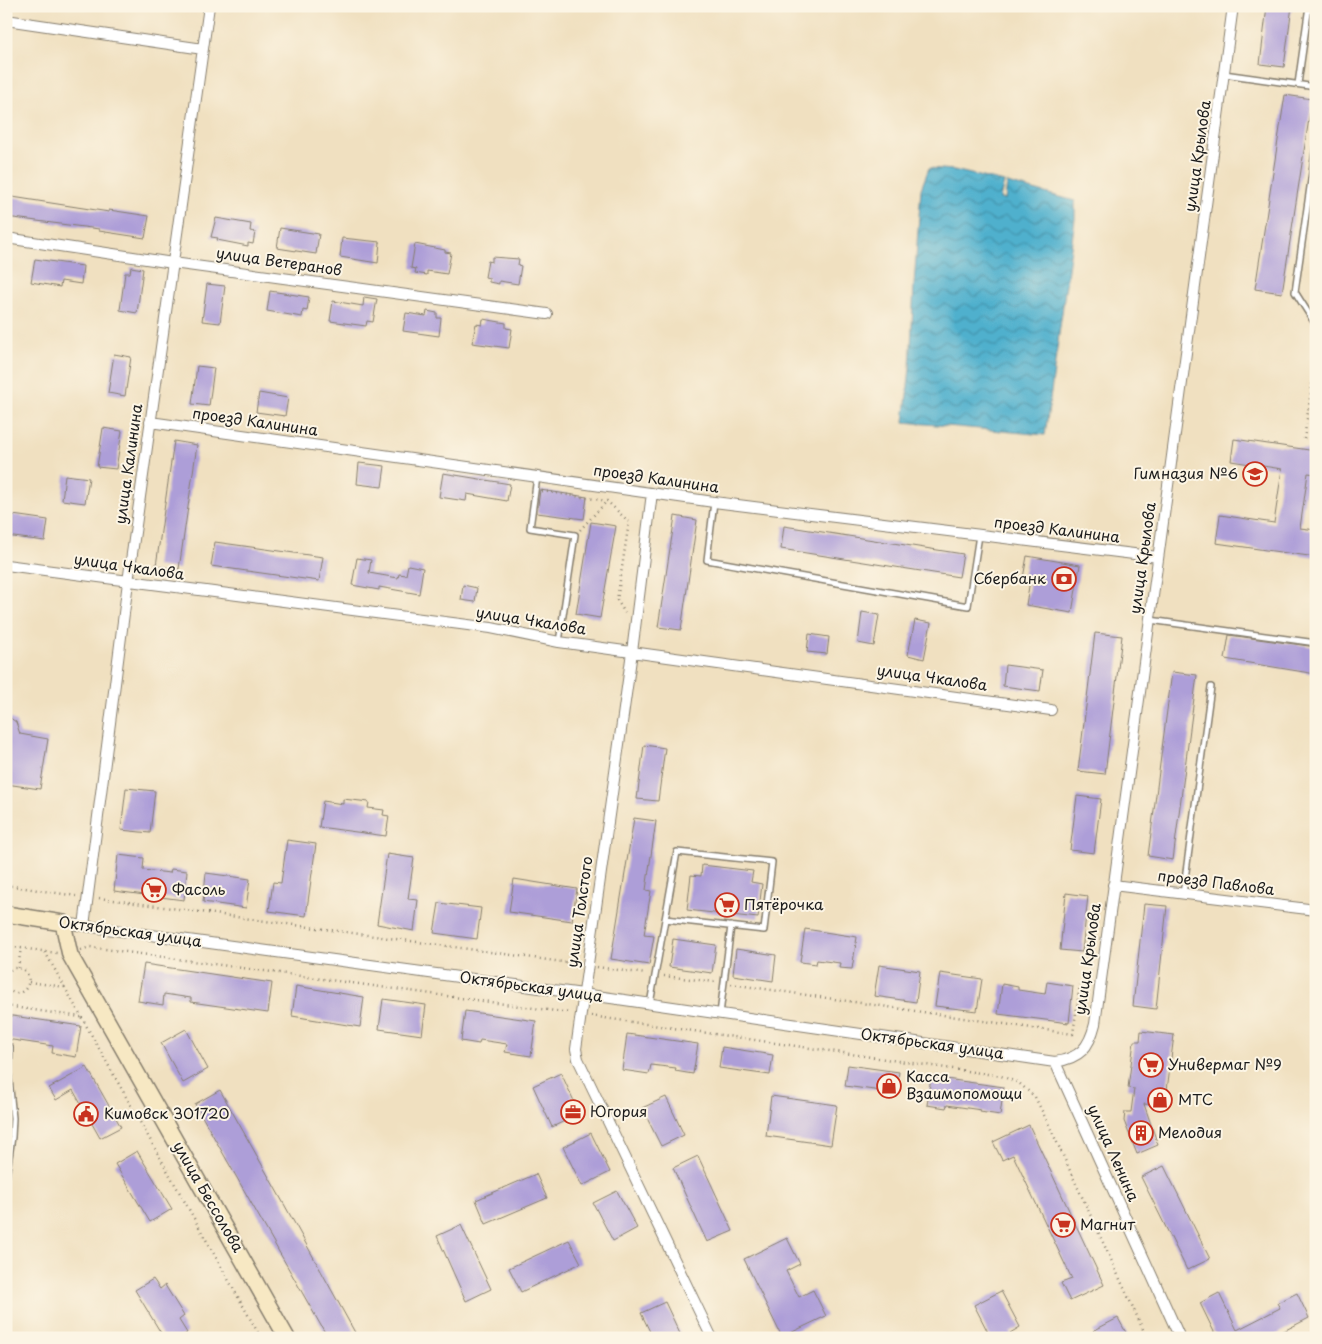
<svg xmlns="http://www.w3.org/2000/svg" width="1322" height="1344" font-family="'Playpen Sans',sans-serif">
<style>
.water{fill:url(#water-waves);stroke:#366674}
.building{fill:#ad9ed8}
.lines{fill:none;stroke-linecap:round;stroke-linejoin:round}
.lane-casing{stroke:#867e6e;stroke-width:8}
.street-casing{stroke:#867e6e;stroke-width:12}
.secondary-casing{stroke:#867e6e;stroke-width:18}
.path{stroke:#867e6e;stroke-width:2.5;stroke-dasharray:1 4;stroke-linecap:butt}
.lane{stroke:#fff;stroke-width:5}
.street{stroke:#fff;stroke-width:10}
.secondary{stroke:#f7e8c3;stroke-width:15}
.labels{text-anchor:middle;stroke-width:4;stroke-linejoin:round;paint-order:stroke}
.street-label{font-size:15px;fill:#1c1c1c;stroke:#fcf5e5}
.poi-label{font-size:15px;fill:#1c1c1c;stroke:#fcf5e5;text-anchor:start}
</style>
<defs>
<pattern id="water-waves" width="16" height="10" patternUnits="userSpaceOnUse" patternTransform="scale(1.25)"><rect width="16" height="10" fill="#4fb0cd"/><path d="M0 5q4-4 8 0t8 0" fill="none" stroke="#418ea6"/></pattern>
</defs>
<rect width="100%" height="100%" fill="#fcf5e5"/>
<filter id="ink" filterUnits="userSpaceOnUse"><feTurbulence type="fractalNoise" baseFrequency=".02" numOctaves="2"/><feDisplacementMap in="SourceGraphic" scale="10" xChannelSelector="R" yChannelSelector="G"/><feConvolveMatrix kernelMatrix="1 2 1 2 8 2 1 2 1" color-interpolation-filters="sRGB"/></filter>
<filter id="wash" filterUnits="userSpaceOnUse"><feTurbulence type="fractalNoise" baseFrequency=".0096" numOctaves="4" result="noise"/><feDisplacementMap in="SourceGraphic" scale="20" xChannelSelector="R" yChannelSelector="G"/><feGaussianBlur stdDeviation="1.12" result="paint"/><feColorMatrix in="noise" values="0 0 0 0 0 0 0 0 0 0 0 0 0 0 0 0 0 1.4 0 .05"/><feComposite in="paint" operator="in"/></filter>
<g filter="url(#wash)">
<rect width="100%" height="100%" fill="#f0e0c0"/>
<path class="water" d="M929,168L954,170L1004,182L1000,199L1005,200L1007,183L1075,201V219L1045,435L904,422L910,368L914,285L921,189Z"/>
<g id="blocks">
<path class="building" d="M1267,6H1292L1284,67L1260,64Z
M1285,95L1312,99L1282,293L1255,289Z
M6,196L109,212V210L149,216L145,238L99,231V229L6,217Z
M216,218L251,224L250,231L255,232L253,244L248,243V246L217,240L218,238L211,237Z
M280,228L319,234L316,254L277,248Z
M342,238L380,242L378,263L340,257Z
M415,244L445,250V252L451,253L447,274L427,271V275L415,273L416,269L411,268Z
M492,257L519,259L518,265L521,266L518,284L499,281V284L489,282V278L485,277L488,261L492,262Z
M35,259L83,266L81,284L61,281L60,287L31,282Z
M131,267L143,269L137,313L120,310L125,273H130Z
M207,284L225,286L220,323L202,321Z
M270,291L309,297L307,311L303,310L302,317L267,311Z
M364,297L377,299L373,322L367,321L366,326L330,321L333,301L363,306Z
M427,311L437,313V318H441L439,336L403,331L406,313L426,316Z
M483,319L506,323V328L512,329L509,348L472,343L476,324L482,325Z
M114,354L131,357L125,396L108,393Z
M197,366L214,368L209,406L192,404Z
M259,393L288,398L285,416L256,412Z
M103,428L122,431L116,469L97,467Z
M1234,439L1316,451V474L1308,473L1300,528L1316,530V557L1216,543L1220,515L1274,523L1282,469L1231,461Z
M174,441L197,445L179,569L156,566Z
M359,463L385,466L382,487L357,484Z
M443,473L510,484L507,501L467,494L466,501L439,497Z
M65,475L89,478L85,503L62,500Z
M540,490L587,497L584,519L537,513Z
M6,514L48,520L45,541L6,536Z
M675,516L697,520L681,630L658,627Z
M591,522L616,526L600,618L576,614Z
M784,526L963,554L959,577L781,549Z
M215,542L323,557L319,581L211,566Z
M1027,556L1080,565L1072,613L1026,605L1030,580L1023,578Z
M357,558L371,560L369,573L398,578L399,574L406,575L408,565L423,568L419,594L379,587V590L352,585Z
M463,585L477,588L475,602L461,600Z
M862,612L879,615L874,646L858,643Z
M915,620L931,623L924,659L908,655Z
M1095,633L1122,636L1105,774L1078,771Z
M809,634L829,637L827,654L807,652Z
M1229,635L1316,647V674L1225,659Z
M1005,665L1043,670L1040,691L1003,686Z
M1172,672L1197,675L1173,860L1148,856Z
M6,715L16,722L20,734L48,739L40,789L6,784Z
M644,745L665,748L658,801L637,799Z
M126,788L155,791L150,833L121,830Z
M1077,796L1101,799L1094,853L1070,850Z
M343,799L369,802L368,808L384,810L383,815L389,816L386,836L319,827L323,801L343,804Z
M634,818L656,821L646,890L651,891L644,935L654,936L649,965L611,959Z
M287,840L316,844L306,916L269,911L273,882L281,883Z
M387,854L414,858L408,899L418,900L414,931L377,924Z
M118,855L144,858L143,870L170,873L171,869L187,871L184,900L114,891Z
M702,865L753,871L751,882L762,884L758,918L687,910L691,875L701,876Z
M206,873L250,879L246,908L203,902Z
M514,879L577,889L572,921L509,912Z
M1066,893L1088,896L1082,952L1060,950Z
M439,903L481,908L477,939L434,933Z
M1144,904L1167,906L1156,1009L1133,1006Z
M805,929L857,937L852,969L839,968L840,963L817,960L816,964L800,962Z
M673,939L716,945L712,973L669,967Z
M736,949L776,955L773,981L733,975Z
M144,964L272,983L268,1013L191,1002V998L164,994L163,1005L138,1001Z
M879,965L920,971L916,1002L874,996Z
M940,973L982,979L977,1011L935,1006Z
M1047,982L1073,986L1069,1023L998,1014L1002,984L1018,987V990L1045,994Z
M296,986L364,997L360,1027L292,1016Z
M383,999L426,1005L422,1035L379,1029Z
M465,1011L536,1021L531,1056L505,1052L507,1044L480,1040L479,1044L461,1041Z
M6,1015L81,1026L76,1057L52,1053L53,1046L6,1039Z
M186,1029L208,1069L183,1083L161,1043Z
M1141,1031L1174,1035L1165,1106L1144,1104L1158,1145L1137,1154L1124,1121L1125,1112H1131L1134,1089L1128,1088L1134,1041H1140Z
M627,1034L698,1044L693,1074L675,1071L676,1068L651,1065L649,1074L622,1070Z
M722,1047L773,1055L770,1075L719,1068Z
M848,1065L899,1072L896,1093L845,1086Z
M87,1067L121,1127L100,1138L73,1090L56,1100L49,1088Z
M561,1073L580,1114L552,1127L533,1086Z
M931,1077L1004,1087L1000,1115L980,1112L981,1110L947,1105L946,1108L927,1105Z
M220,1090L284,1204L358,1338H328L195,1104Z
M771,1096L837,1105L831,1145L766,1136Z
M666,1097L684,1135L661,1146L642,1108Z
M1029,1125L1104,1285L1070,1301L1061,1283L1072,1279L1013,1155L1002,1160L993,1142Z
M591,1133L610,1172L582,1186L563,1147Z
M137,1151L172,1209L150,1222L115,1164Z
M698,1156L733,1231L707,1242L673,1168Z
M1164,1166L1210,1259L1187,1270L1141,1177Z
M536,1174L547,1198L486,1224L476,1200Z
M617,1191L637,1228L613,1241L593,1203Z
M461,1225L491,1289L466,1301L437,1236Z
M787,1238L800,1264L786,1271L799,1297L813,1290L826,1316L782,1337L744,1259Z
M569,1240L581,1263L521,1292L509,1268Z
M153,1279L160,1289L165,1285L184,1316L179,1320L187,1333L179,1338H164L135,1290Z
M1001,1291L1020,1327L1010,1333L1013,1338H991L974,1305Z
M1219,1293L1237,1330L1280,1308L1277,1303L1297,1293L1309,1318L1270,1338H1217L1200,1303Z
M665,1302L682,1338H653L641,1313Z
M1118,1318L1129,1338H1097L1093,1331Z"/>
</g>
</g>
<g filter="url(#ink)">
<use href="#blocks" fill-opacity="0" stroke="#867e6e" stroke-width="1"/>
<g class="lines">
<g class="lane-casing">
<path id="lane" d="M1224,74L1316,87
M1298,84L1309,6
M1316,145L1295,292L1316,325
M537,477L530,528L575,535L559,642
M714,502L707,560L968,606L979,535
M1150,620L1316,643
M1183,894L1211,687
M650,1004L677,852L772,862L764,930L665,919
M720,1014L731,926
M6,1178L12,1137L13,1118L9,1079L10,1047"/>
</g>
<g class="street-casing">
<path id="street" d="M6,20L203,49
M6,238L173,263L547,314
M150,422L714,502L1158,557
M652,493L632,652L576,1049L578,1059L712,1338
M6,565L491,628L559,642L1051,710
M1113,885L1316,910
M63,923L583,994L1055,1062C1080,1058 1089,1048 1095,1024L1233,6
M84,926L128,582L209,6
M1055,1062L1180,1338"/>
</g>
<g class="secondary-casing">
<path id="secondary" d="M6,914L63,923L70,955L287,1338"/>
</g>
<path class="path" d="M1304,439L1316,357
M542,491L607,501L629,522L617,600L625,613
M580,530L607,501
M6,885L76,896
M99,898L577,964
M6,946L57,953
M81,950L90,947L570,1013
M45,952L261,1338
M597,967L646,974
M18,968L21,948
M6,973L13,968C41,966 27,1007 6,988
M664,976L716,982
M29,982L65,987
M731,984L1073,1034L1080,985
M6,1006L81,1017
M591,1016L1001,1076L1019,1083L1035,1097L1049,1125L1147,1338"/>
<use href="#lane" class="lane"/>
<use href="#street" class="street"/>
<use href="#secondary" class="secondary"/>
</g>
</g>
<defs>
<g id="school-ring" transform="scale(1.25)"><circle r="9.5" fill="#fcf5e5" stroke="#c8321e" stroke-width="1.5"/><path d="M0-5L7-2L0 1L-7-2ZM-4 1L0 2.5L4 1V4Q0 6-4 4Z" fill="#c8321e"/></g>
<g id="bank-ring" transform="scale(1.25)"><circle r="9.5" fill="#fcf5e5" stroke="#c8321e" stroke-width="1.5"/><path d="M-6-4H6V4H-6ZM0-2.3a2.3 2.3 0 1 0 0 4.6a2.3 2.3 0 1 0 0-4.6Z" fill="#c8321e"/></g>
<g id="supermarket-ring" transform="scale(1.25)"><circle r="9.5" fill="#fcf5e5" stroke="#c8321e" stroke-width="1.5"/><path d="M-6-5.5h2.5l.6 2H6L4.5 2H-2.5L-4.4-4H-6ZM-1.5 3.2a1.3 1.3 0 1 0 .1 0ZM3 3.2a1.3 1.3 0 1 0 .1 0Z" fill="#c8321e"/></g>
<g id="shop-ring" transform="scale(1.25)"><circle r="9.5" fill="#fcf5e5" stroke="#c8321e" stroke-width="1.5"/><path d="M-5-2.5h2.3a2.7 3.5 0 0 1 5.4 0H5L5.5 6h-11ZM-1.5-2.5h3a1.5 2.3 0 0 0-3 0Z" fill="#c8321e"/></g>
<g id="office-ring" transform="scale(1.25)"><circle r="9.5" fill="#fcf5e5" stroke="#c8321e" stroke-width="1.5"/><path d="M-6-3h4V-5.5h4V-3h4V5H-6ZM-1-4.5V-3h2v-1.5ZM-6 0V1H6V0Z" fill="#c8321e"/></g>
<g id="civic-ring" transform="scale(1.25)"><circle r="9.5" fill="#fcf5e5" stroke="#c8321e" stroke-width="1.5"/><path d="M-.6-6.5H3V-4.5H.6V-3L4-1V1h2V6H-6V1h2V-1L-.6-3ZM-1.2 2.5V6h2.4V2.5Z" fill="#c8321e"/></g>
<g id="building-ring" transform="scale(1.25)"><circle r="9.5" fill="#fcf5e5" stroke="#c8321e" stroke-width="1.5"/><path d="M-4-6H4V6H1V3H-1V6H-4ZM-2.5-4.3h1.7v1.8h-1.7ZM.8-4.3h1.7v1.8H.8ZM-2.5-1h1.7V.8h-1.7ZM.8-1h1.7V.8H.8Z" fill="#c8321e"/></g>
</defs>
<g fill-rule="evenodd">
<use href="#school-ring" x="1255" y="474"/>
<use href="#bank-ring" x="1064" y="579"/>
<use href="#supermarket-ring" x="154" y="890"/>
<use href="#supermarket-ring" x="727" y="905"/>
<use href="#supermarket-ring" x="1151" y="1065"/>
<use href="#shop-ring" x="889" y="1086"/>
<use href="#shop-ring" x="1160" y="1100"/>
<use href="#office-ring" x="573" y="1112"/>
<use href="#civic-ring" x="86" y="1114"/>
<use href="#building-ring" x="1141" y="1133"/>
<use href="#supermarket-ring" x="1063" y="1225"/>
</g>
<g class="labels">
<g class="street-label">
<text transform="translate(1198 156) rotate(-82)" y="5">улица Крылова</text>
<text transform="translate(279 262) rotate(8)" y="5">улица Ветеранов</text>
<text transform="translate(255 422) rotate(8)" y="5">проезд Калинина</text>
<text transform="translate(129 464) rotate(-82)" y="5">улица Калинина</text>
<text transform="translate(656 479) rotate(8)" y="5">проезд Калинина</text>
<text transform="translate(1057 530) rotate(7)" y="5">проезд Калинина</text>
<text transform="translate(1143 558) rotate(-82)" y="5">улица Крылова</text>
<text transform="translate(129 567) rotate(8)" y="5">улица Чкалова</text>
<text transform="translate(531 621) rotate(9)" y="5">улица Чкалова</text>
<text transform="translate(932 678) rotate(8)" y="5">улица Чкалова</text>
<text transform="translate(1216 883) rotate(7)" y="5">проезд Павлова</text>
<text transform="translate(580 912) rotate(-82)" y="5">улица Толстого</text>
<text transform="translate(130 932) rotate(8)" y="5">Октябрьская улица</text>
<text transform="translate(1088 959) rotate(-82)" y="5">улица Крылова</text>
<text transform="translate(531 987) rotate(8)" y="5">Октябрьская улица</text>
<text transform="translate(932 1044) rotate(8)" y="5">Октябрьская улица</text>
<text transform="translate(1113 1153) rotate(66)" y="5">улица Ленина</text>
<text transform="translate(208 1197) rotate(60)" y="5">улица Бессолова</text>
</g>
<g class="poi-label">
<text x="1238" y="479" text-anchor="end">Гимназия №6</text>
<text x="1046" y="584" text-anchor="end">Сбербанк</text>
<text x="172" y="895">Фасоль</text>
<text x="744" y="910">Пятёрочка</text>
<text x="1168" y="1070">Универмаг №9</text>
<text x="906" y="1082">Касса<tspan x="906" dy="17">Взаимопомощи</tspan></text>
<text x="1178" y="1105">МТС</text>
<text x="590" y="1117">Югория</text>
<text x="104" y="1119">Кимовск 301720</text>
<text x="1158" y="1138">Мелодия</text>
<text x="1080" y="1230">Магнит</text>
</g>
</g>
<rect width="1322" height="1344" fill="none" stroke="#fcf5e5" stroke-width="25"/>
</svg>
